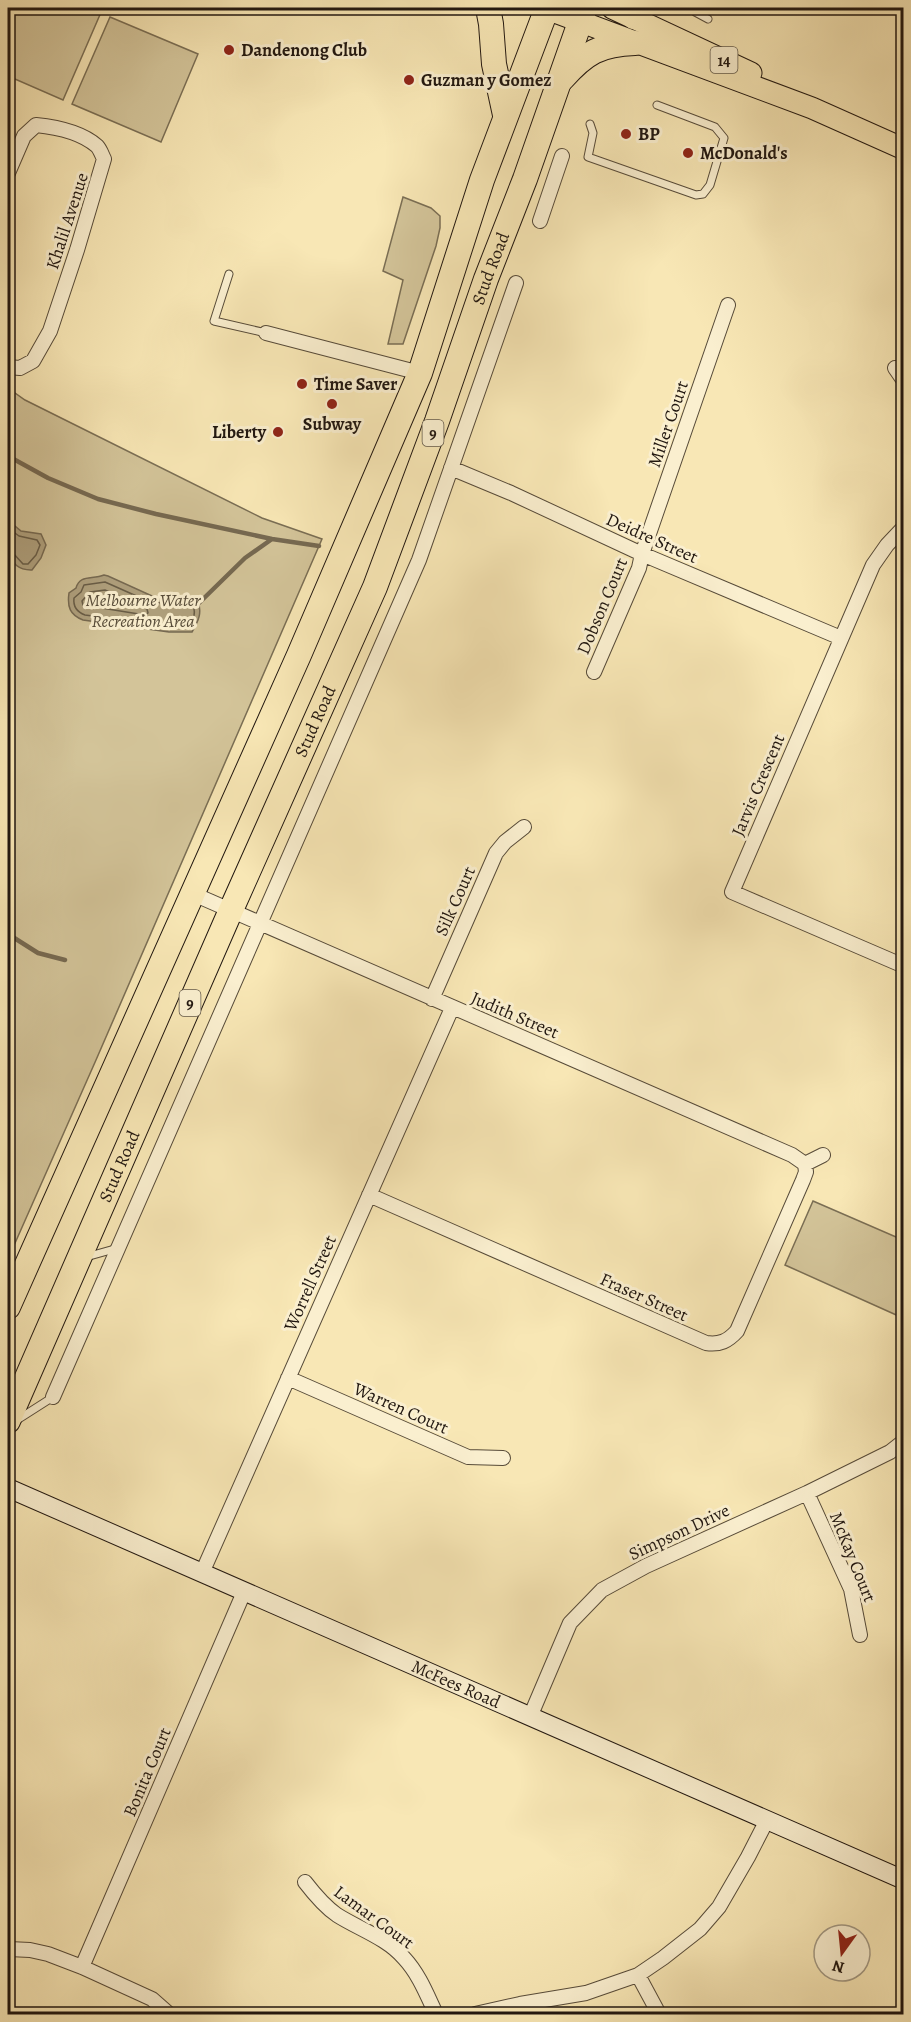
<svg xmlns="http://www.w3.org/2000/svg" width="911" height="2022" font-family="Alegreya,serif">
<style>
.green{fill:#d3c499;stroke:#7a6e54;stroke-width:1.5}
.water{fill:#afa07d;stroke:#766951;stroke-width:1.5}
.lines{fill:none;stroke-linecap:round;stroke-linejoin:round}
.shore{stroke:#685c46;stroke-width:1.5}
.stream{stroke:#766951;stroke-width:4.5}
.lane-casing{stroke:#574b39;stroke-width:9}
.street-casing{stroke:#574b39;stroke-width:16}
.secondary-casing{stroke:#211710;stroke-width:20}
.primary-casing{stroke:#211710;stroke-width:23}
.highway-casing{stroke:#211710;stroke-width:26}
.lane{stroke:#faefcf;stroke-width:7}
.street{stroke:#faefcf;stroke-width:14}
.secondary{stroke:#faefcf;stroke-width:18}
.primary{stroke:#f8e7b5;stroke-width:21}
.highway{stroke:#f8e7b5;stroke-width:24}
.poi-dot{fill:#8f2418;stroke:#faefcf;stroke-width:2}
.labels{text-anchor:middle;stroke-width:6;stroke-linejoin:round;paint-order:stroke}
.shield{fill:#faefcf;stroke:#625849;stroke-width:1.5}
.shield-label{font-size:16px;font-weight:bold;fill:#211710}
.poi-label{font-size:18px;font-weight:bold;fill:#211710;stroke:#faefcf;text-anchor:start}
.street-label{font-size:18px;fill:#211710;stroke:#faefcf}
.park-label{font-size:18px;font-style:italic;fill:#564b39;stroke:#faefcf}
</style>
<rect width="100%" height="100%" fill="#f8e7b5"/>
<filter id="stains"><feTurbulence type="fractalNoise" baseFrequency=".00333" numOctaves="4"/><feColorMatrix values="0 0 0 0 .2 0 0 0 0 .09 0 0 0 0 .02 0 0 0 .5 -.17"/></filter>
<radialGradient id="worn" r=".72"><stop offset=".6" stop-color="#630" stop-opacity="0"/><stop offset="1" stop-color="#630" stop-opacity=".3"/></radialGradient>
<path class="green" d="M8,8H95L102,10L63,100L8,76Z
M110,17L198,54L161,142L72,104Z
M403,197L431,208L440,216V228L436,246L403,344H388L403,280L383,271Z
M8,388L25,400L262,518L322,539L96,1060L8,1259Z
M813,1201L903,1240V1318L785,1265Z"/>
<path class="water" d="M8,508L9,511V521L21,531L41,534L46,545L41,558L32,570C0,571 7,530 8,508Z
M104,575L108,576L152,596L198,600C202,613 199,620 192,632H169L83,620C70,615 67,607 69,593L76,588C80,574 92,580 104,575Z"/>
<g class="lines">
<path class="shore" d="M8,528L19,536L37,540L40,545L36,555L28,564H23L13,553L8,552
M105,582L150,602L192,605C197,612 193,620 188,626H170L85,615C77,612 73,606 74,598L81,592L84,585Z
M105,590L147,609L148,613L145,615L83,605L82,601L90,592Z"/>
<path class="stream" d="M8,456L48,478L98,499L156,514L272,539L319,546
M199,603L245,558L272,539
M8,934L38,953L65,960"/>
<g class="lane-casing">
<path id="lane" d="M695,8V12L708,19
M590,124L593,133L588,157L696,195L703,194L710,185L724,138L715,127L657,105
M229,274L214,321L266,333
M86,1257L118,1248
M17,1420L53,1397"/>
</g>
<g class="street-casing">
<path id="street" d="M8,173L24,136L36,125C56,127 81,132 97,146C100,149 102,155 104,159L77,250L50,331L33,361L20,368L8,367
M540,221L562,156
M266,333L420,373
M895,368L904,381
M451,468L511,493L642,554L841,638
M904,527L887,545L873,565L732,892L904,966
M594,672L639,568L642,554L728,305
M191,893L792,1155L805,1164
M432,999L496,853L505,842L524,827
M805,1164L823,1155
M369,1195L706,1343C720,1345 728,1341 737,1331L803,1180L806,1172L805,1164
M288,1378L468,1457L503,1458
M53,1397L419,560L516,283
M807,1493L851,1589L860,1635
M202,1573L452,1008
M530,1717L570,1623L602,1590L646,1566L807,1493L890,1452L904,1441
M305,1882C315,1895 324,1906 337,1915C359,1929 387,1938 404,1958C419,1974 427,1995 436,2014
M9,1949L30,1950L48,1954L82,1967L152,1999L169,2014
M82,1967L244,1592
M638,1975L659,2014
M475,2014L520,2004L586,1993L638,1975L663,1958L700,1929L719,1907L748,1857L767,1820"/>
</g>
<g class="secondary-casing">
<g id="secondary">
<path id="s1" d="M8,1488L904,1880"/>
</g>
</g>
<g class="primary-casing">
<path id="primary" d="M544,8L812,108L904,149
M612,8L751,73"/>
</g>
<g class="highway-casing">
<g id="highway">
<path d="M488,8L491,24L494,64L505,115"/>
<path d="M628,8L634,17"/>
<path d="M562,79C585,53 600,44 635,43"/>
<path d="M8,1307L299,655L420,373L482,180L547,8"/>
<path id="s2" d="M8,1421L231,910L375,587L437,421L486,279L525,179L585,8"/>
</g>
</g>
<use href="#lane" class="lane"/>
<use href="#street" class="street"/>
<use href="#secondary" class="secondary"/>
<use href="#primary" class="primary"/>
<use href="#highway" class="highway"/>
</g>
<g class="poi-dot">
<circle cx="229" cy="50" r="6"/>
<circle cx="409" cy="80" r="6"/>
<circle cx="626" cy="134" r="6"/>
<circle cx="688" cy="153" r="6"/>
<circle cx="302" cy="384" r="6"/>
<circle cx="332" cy="404" r="6"/>
<circle cx="278" cy="432" r="6"/>
</g>
<g class="labels">
<g class="shield">
<rect x="710.5" y="47" width="27" height="26" rx="4.5"/>
<rect x="422.5" y="420" width="21" height="26" rx="4.5"/>
<rect x="179.5" y="990" width="21" height="26" rx="4.5"/>
</g>
<g class="shield-label">
<text x="724" y="66">14</text>
<text x="433" y="439">9</text>
<text x="190" y="1009">9</text>
</g>
<g class="poi-label">
<text x="241" y="56">Dandenong Club</text>
<text x="421" y="86">Guzman y Gomez</text>
<text x="638" y="140">BP</text>
<text x="700" y="159">McDonald's</text>
<text x="314" y="390">Time Saver</text>
<text x="332" y="430" text-anchor="middle">Subway</text>
<text x="266" y="438" text-anchor="end">Liberty</text>
</g>
<g class="street-label">
<text transform="translate(67 221) rotate(-72)" y="6">Khalil Avenue</text>
<text dy="6" stroke="none"><textPath href="#s2" startOffset="1250">Stud Road</textPath></text>
<text transform="translate(668 424) rotate(-71)" y="6">Miller Court</text>
<text transform="translate(652 538) rotate(24)" y="6">Deidre Street</text>
<text transform="translate(602 606) rotate(-67)" y="6">Dobson Court</text>
<text dy="6" stroke="none"><textPath href="#s2" startOffset="764">Stud Road</textPath></text>
<text transform="translate(758 785) rotate(-67)" y="6">Jarvis Crescent</text>
<text transform="translate(455 901) rotate(-66)" y="6">Silk Court</text>
<text transform="translate(515 1015) rotate(23)" y="6">Judith Street</text>
<text dy="6" stroke="none"><textPath href="#s2" startOffset="278">Stud Road</textPath></text>
<text transform="translate(310 1283) rotate(-66)" y="6">Worrell Street</text>
<text transform="translate(644 1297) rotate(24)" y="6">Fraser Street</text>
<text transform="translate(401 1408) rotate(24)" y="6">Warren Court</text>
<text transform="translate(679 1532) rotate(-25)" y="6">Simpson Drive</text>
<text transform="translate(853 1557) rotate(68)" y="6">McKay Court</text>
<text dy="6" stroke="none"><textPath href="#s1" startOffset="489">McFees Road</textPath></text>
<text transform="translate(147 1772) rotate(-67)" y="6">Bonita Court</text>
<text transform="translate(374 1917) rotate(36)" y="6">Lamar Court</text>
</g>
<g class="park-label">
<text x="143" y="606">Melbourne Water<tspan x="143" dy="21">Recreation Area</tspan></text>
</g>
</g>
<rect width="911" height="2022" fill="none" stroke="#f8e7b5" stroke-width="30"/>
<rect x="9" y="9" width="893" height="2004" fill="none" stroke="#211710" stroke-width="3"/>
<rect x="15" y="15" width="881" height="1992" fill="none" stroke="#211710" stroke-width="1.5"/>
<g transform="translate(842 1953) rotate(195)"><circle r="28" fill="#faefcf" stroke="#a39983" stroke-width="1.5"/>
<path d="M0-4.5L10 22L0 15L-10 22Z" fill="#8f2418"/>
<text y="-9" font-size="16" font-weight="bold" text-anchor="middle" fill="#211710">N</text>
</g>
<rect width="100%" height="100%" filter="url(#stains)"/>
<rect width="100%" height="100%" fill="url(#worn)"/>
</svg>
